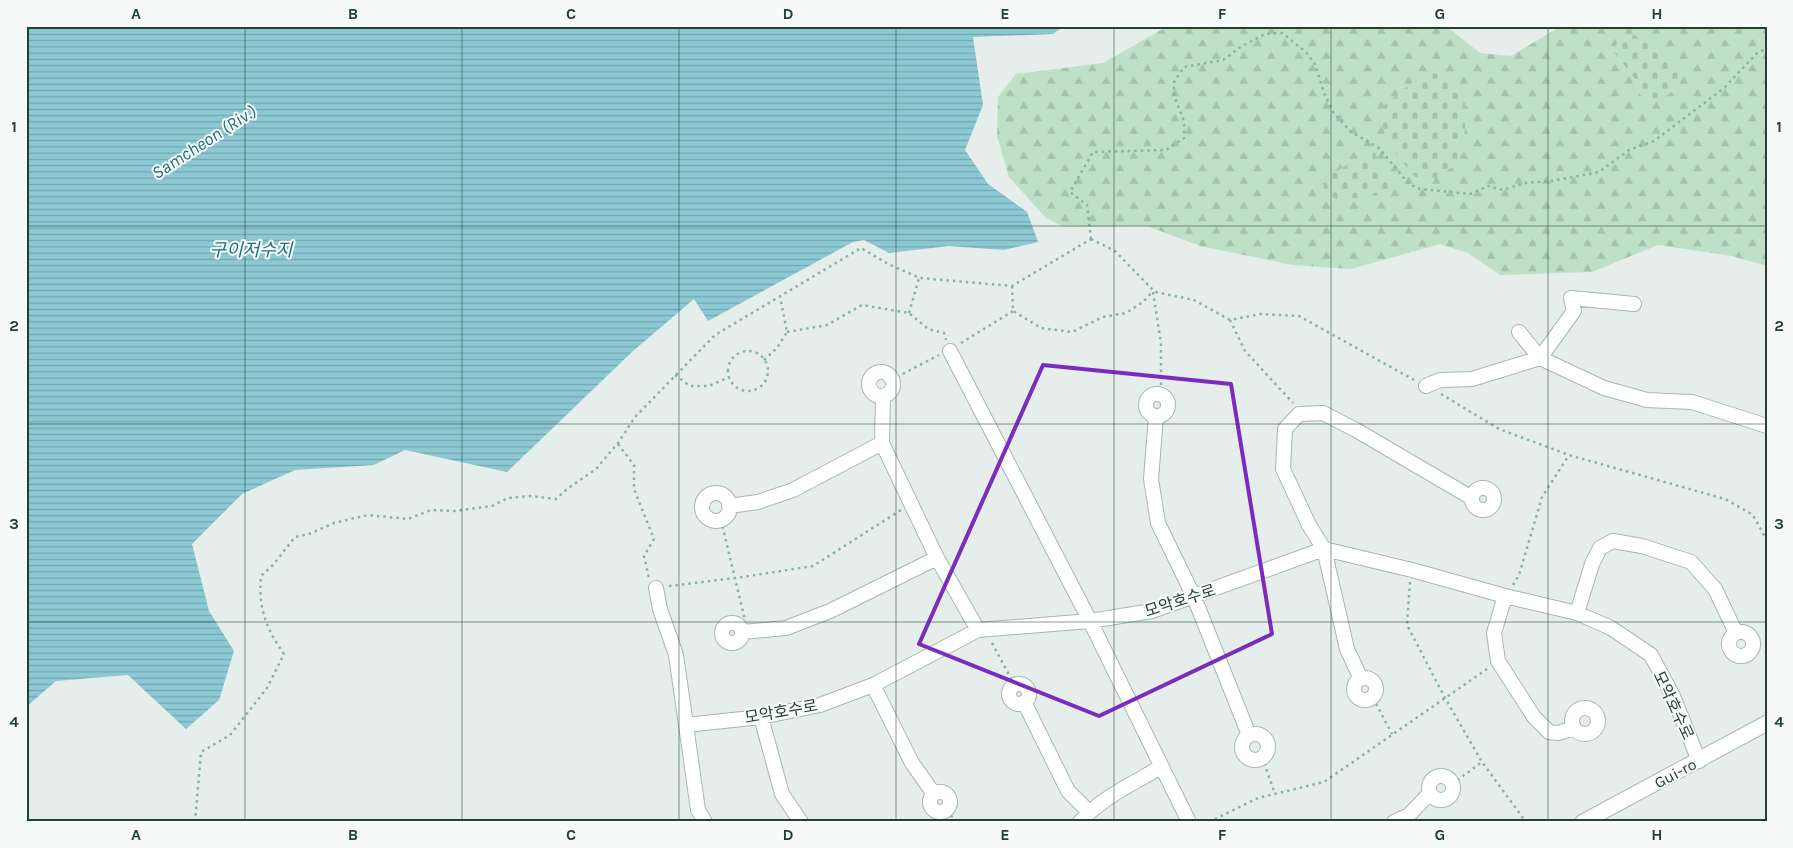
<svg xmlns="http://www.w3.org/2000/svg" width="1793" height="848" font-family="Karla,'Noto Sans KR',sans-serif">
<style>
.forest{fill:url(#forest-firs);fill-rule:evenodd}
.cemetery{fill:url(#cemetery-stones)}
.water{fill:url(#water-rules)}
.lines{fill:none;stroke-linecap:round;stroke-linejoin:round}
.street-casing{stroke:#a7b7b1;stroke-width:16}
.secondary-casing{stroke:#a3bab2;stroke-width:17}
.path{stroke:#85b3a4;stroke-width:2.5;stroke-dasharray:2.5 4;stroke-linecap:butt}
.street{stroke:#fff;stroke-width:14}
.secondary{stroke:#fff;stroke-width:15}
.marked{fill:none;stroke:#7b2cbf;stroke-width:4;stroke-linejoin:round}
.grid{fill:none;stroke:#234139;stroke-width:1;stroke-opacity:0.55}
.labels{text-anchor:middle;stroke-width:4;stroke-linejoin:round;paint-order:stroke}
.street-label{font-size:16px;fill:#234139;stroke:#f6faf8}
.water-label{font-size:18px;font-style:italic;fill:#1b6f7f;stroke:#f6faf8}
.neatline{fill:none;stroke:#234139;stroke-width:2}
.grid-label{font-size:16px;text-anchor:middle;font-weight:bold;fill:#234139}
</style>
<defs>
<pattern id="forest-firs" width="22" height="20" patternUnits="userSpaceOnUse" patternTransform="scale(1.25)"><rect width="22" height="20" fill="#bee0c7"/><path d="M5 1l3.5 6h-7zM16 11l3.5 6h-7z" fill="#a3c1ac"/></pattern>
<pattern id="cemetery-stones" width="16" height="16" patternUnits="userSpaceOnUse" patternTransform="scale(1.25)"><rect width="16" height="16" fill="#bee0c7"/><path d="M2 7V4a2 2 0 0 1 4 0v3zM10 15v-3a2 2 0 0 1 4 0v3z" fill="#a3c1ac"/></pattern>
<pattern id="water-rules" width="6" height="5" patternUnits="userSpaceOnUse" patternTransform="scale(1.25)"><rect width="6" height="5" fill="#8dc9d4"/><path d="M0 2.5h6" fill="none" stroke="#73a5ad"/></pattern>
</defs>
<rect width="100%" height="100%" fill="#e5eeea"/>
<path class="forest" d="M1168,26H1446L1480,53L1511,56L1561,26H1767V266L1732,256L1658,245L1592,272L1500,275L1468,253L1440,244L1351,269L1292,265L1200,246L1147,226L1064,227L1046,218L1009,177L997,136L998,97L1016,74L1103,63ZM1613,51L1656,99L1642,98L1634,78ZM1442,75L1456,89L1465,110L1415,177L1405,164Z"/>
<path class="cemetery" d="M1630,34C1655,42 1669,56 1682,78C1672,96 1662,101 1642,98L1634,78L1613,51L1619,40Z
M1429,72L1442,75L1456,89L1465,110V130L1456,164L1438,178L1415,177C1397,155 1379,138 1382,107L1410,84Z
M1373,149L1394,189L1387,194L1337,200L1325,191L1322,180Z"/>
<path class="water" d="M26,26H1064L1053,34L973,37L983,105L965,150L988,184L1027,212L1038,242L1004,250L949,246L889,253L864,240L853,242L708,321L694,299L633,351L507,472L405,450L374,465L295,470L242,494L192,544L209,611L234,651L219,700L186,729L128,675L56,681L26,707Z"/>
<g class="lines">
<g class="street-casing">
<path id="street" d="M1519,332L1540,358L1604,388L1647,400L1692,402L1767,426
M950,351L1090,621L1189,822
M869 384a12 12 0 1 1 24 0a12 12 0 1 1-24 0Z
M1426,386L1440,380L1472,379L1540,358L1574,311L1571,298L1634,304
M1146 405a11 11 0 1 1 22 0a11 11 0 1 1-22 0Z
M1156,416L1151,479L1158,523L1194,597L1249,735
M882,443L937,558L978,630
M1472 499a11 11 0 1 1 22 0a11 11 0 1 1-22 0Z
M702 507a14 14 0 1 1 28 0a14 14 0 1 1-28 0Z
M729,506L758,502L793,490L882,443L883,396
M656,588L660,609L676,655L686,725
M1505,596L1494,633L1498,661L1534,717L1549,732L1558,733L1574,728
M1577,613L1592,564L1600,548L1613,541L1642,546L1691,562L1715,589L1736,633
M722 633a10 10 0 1 1 20 0a10 10 0 1 1-20 0Z
M742,632L786,628L830,611L937,558
M1729 644a12 12 0 1 1 24 0a12 12 0 1 1-24 0Z
M1354 689a11 11 0 1 1 22 0a11 11 0 1 1-22 0Z
M1361,679L1347,649L1324,549L1309,525L1283,469L1285,429L1299,414L1323,413L1356,430L1472,498
M1009 694a10 10 0 1 1 20 0a10 10 0 1 1-20 0Z
M873,685L912,763L934,794
M1024,702L1068,791L1089,812
M1572 721a13 13 0 1 1 26 0a13 13 0 1 1-26 0Z
M761,717L782,794L801,822
M1242 747a13 13 0 1 1 26 0a13 13 0 1 1-26 0Z
M1429 788a12 12 0 1 1 24 0a12 12 0 1 1-24 0Z
M930 802a10 10 0 1 1 20 0a10 10 0 1 1-20 0Z
M705,822L698,810L686,725L761,717L820,705L873,685L978,630L1090,621L1152,611L1324,549L1412,570L1505,596L1577,613L1611,628L1651,655L1673,696L1699,761
M1080,822C1101,798 1134,783 1161,767
M1394,822L1409,815L1430,793"/>
</g>
<g class="secondary-casing">
<path id="secondary" d="M1583,822L1767,723"/>
</g>
<path class="path" d="M1091,239L1087,205L1070,192L1093,152L1166,150L1184,138V121L1174,96V82L1184,67L1223,60L1242,46L1265,34L1282,33L1306,52L1315,64L1324,93L1333,112L1351,132L1379,148L1409,184L1420,189L1470,194L1488,186L1503,190L1525,183L1552,181L1599,172L1629,150L1654,141L1724,88L1758,52L1767,49
M1091,239L1115,251L1155,292L1194,300L1230,320L1260,314L1299,316L1414,380
M1012,286L1013,311L1041,328L1072,332L1103,317L1126,313L1143,302L1153,291
M1153,292L1161,343V394
M909,313L919,278
M1230,320L1245,351L1293,403
M787,332L827,325L862,305L909,313L928,329L944,333L946,340
M961,343L1013,311
M728 371a20 20 0 1 1 40 0a20 20 0 1 1-40 0Z
M764,360L777,348L787,332L780,296
M675,375L690,386H709L729,377
M893,382L897,377L939,355
M1441,394L1499,429L1569,455L1725,499L1753,515L1767,541
M618,444L634,465V489L654,539L644,556L649,578
M721,520L745,620
M1410,582L1407,625L1445,698L1482,762L1526,822
M1513,585L1519,575L1542,497L1569,455
M669,586L736,578L813,566L901,510
M992,643L1015,686
M1373,698L1392,734
M1262,757L1275,794
M1452,784L1482,762
M946,811L958,822
M195,822L201,752L230,735L267,688L284,654C266,629 258,607 261,576L273,565L295,537L309,534L334,523L368,515L408,519L431,510L454,511L492,506L508,498L530,496L556,499L567,489L596,469L618,443L635,417L715,335L861,248L888,264L920,278L1012,286L1091,239
M1209,822L1258,798L1324,782L1487,669"/>
<use href="#street" class="street"/>
<use href="#secondary" class="secondary"/>
</g>
<path class="marked" d="M1043,365L1231,384L1272,634L1099,716L919,644Z"/>
<path class="grid" d="M245,26V822M462,26V822M679,26V822M896,26V822M1114,26V822M1331,26V822M1548,26V822M26,226H1767M26,424H1767M26,622H1767"/>
<g class="labels">
<g class="street-label">
<text transform="translate(1180 600) rotate(-18)" y="6">모악호수로</text>
<text transform="translate(1674 705) rotate(65)" y="6">모악호수로</text>
<text transform="translate(781 711) rotate(-10)" y="6">모악호수로</text>
<text transform="translate(1675 773) rotate(-28)" y="6">Gui-ro</text>
</g>
<g class="water-label">
<text transform="translate(204 142) rotate(-33)" y="6">Samcheon (Riv.)</text>
<text x="251" y="256">구이저수지</text>
</g>
</g>
<rect width="1793" height="848" fill="none" stroke="#f6faf8" stroke-width="55"/>
<rect x="28" y="28" width="1738" height="792" class="neatline"/>
<g class="grid-label">
<text x="136" y="19">A</text>
<text x="353" y="19">B</text>
<text x="571" y="19">C</text>
<text x="788" y="19">D</text>
<text x="1005" y="19">E</text>
<text x="1222" y="19">F</text>
<text x="1440" y="19">G</text>
<text x="1657" y="19">H</text>
<text x="14" y="132">1</text>
<text x="1779" y="132">1</text>
<text x="14" y="331">2</text>
<text x="1779" y="331">2</text>
<text x="14" y="529">3</text>
<text x="1779" y="529">3</text>
<text x="14" y="727">4</text>
<text x="1779" y="727">4</text>
<text x="136" y="840">A</text>
<text x="353" y="840">B</text>
<text x="571" y="840">C</text>
<text x="788" y="840">D</text>
<text x="1005" y="840">E</text>
<text x="1222" y="840">F</text>
<text x="1440" y="840">G</text>
<text x="1657" y="840">H</text>
</g>
</svg>
